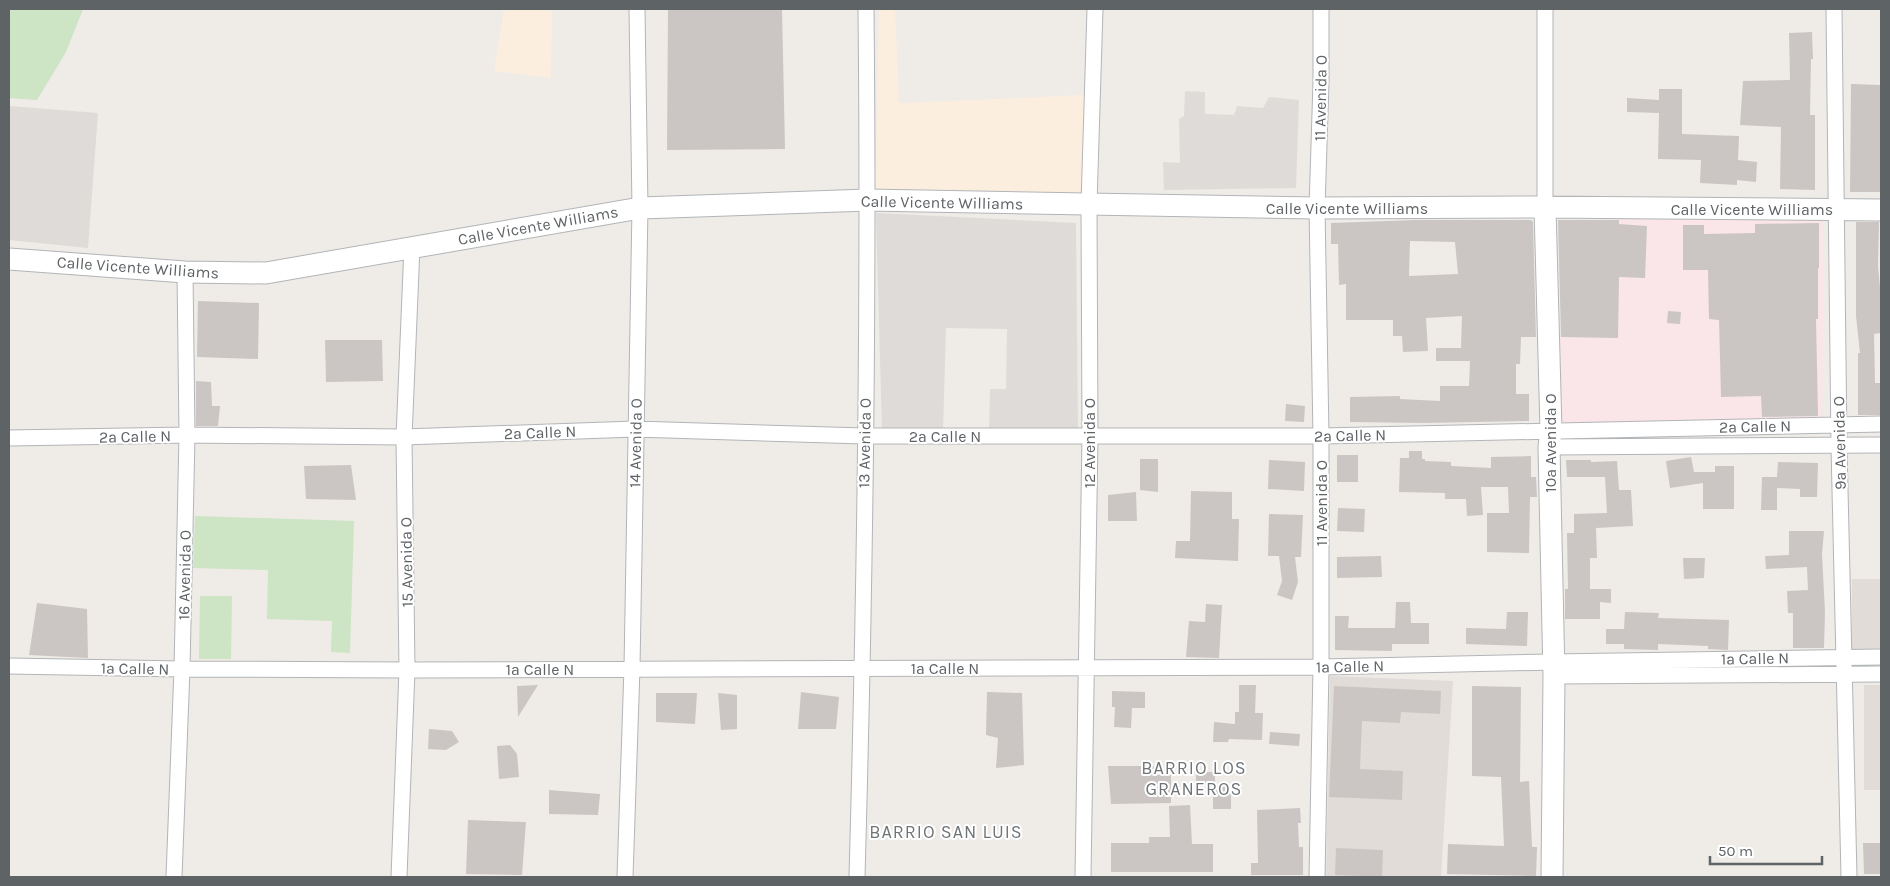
<svg xmlns="http://www.w3.org/2000/svg" width="1890" height="886" font-family="Karla,sans-serif">
<style>
.commercial{fill:#fceedf}
.industrial{fill:#dedbd9}
.education{fill:#e2dcd8}
.medical{fill:#fae5e8}
.green{fill:#cde4c5}
.building{fill:#cbc6c4;fill-rule:evenodd}
.lines{fill:none;stroke-linecap:round;stroke-linejoin:round}
.street-casing{stroke:#b2b5b8;stroke-width:17}
.secondary-casing{stroke:#b1b5b8;stroke-width:23}
.street{stroke:#fff;stroke-width:15}
.secondary{stroke:#fff;stroke-width:21}
.labels{text-anchor:middle;stroke-width:4;stroke-linejoin:round;paint-order:stroke}
.street-label{font-size:16px;fill:#5e6366;stroke:#fff}
.neighbourhood-label{font-size:18px;letter-spacing:1px;fill:#6f7577;stroke:#fff}
</style>
<rect width="100%" height="100%" fill="#efebe7"/>
<path class="commercial" d="M504,9H552L551,78L494,71Z
M879,9H895L899,103L1085,95L1082,195L875,192Z"/>
<path class="industrial" d="M1185,91L1205,92V114L1234,115L1237,106L1263,108L1269,97L1299,100L1296,188L1164,190L1163,162L1180,163L1179,119L1184,116Z
M9,106L98,113L88,248L9,240Z
M876,213L1076,223L1078,431L989,432L990,389H1006L1007,329L946,328L943,431H882Z"/>
<path class="education" d="M1852,579H1881V654H1852Z
M1330,676L1453,681L1441,877H1326Z
M1864,685H1881V790H1864Z"/>
<path class="medical" d="M1619,218H1824L1822,420L1553,426L1550,337L1618,338Z"/>
<path class="green" d="M9,9H83L66,52L37,100L9,98Z
M195,516L354,521L350,653L331,652L332,621L267,619L268,570L193,568Z
M200,596H232L231,659H199Z"/>
<path class="building" d="M668,9H782L785,149L667,150Z
M1812,32L1813,59H1811L1810,115H1815V190L1780,189L1781,127L1740,125L1743,81L1790,80L1789,33Z
M1851,84L1881,85V192H1850Z
M1659,89H1682V134L1739,136L1738,160L1757,162L1756,182L1737,180V185L1700,183L1701,160L1658,159L1659,113L1627,112V98L1659,100Z
M1416,220H1531L1533,222L1536,337H1521L1520,364H1516V394H1529V421L1423,423L1350,422V397L1400,396V399L1440,401V386H1469L1470,361H1436V348H1461L1462,316L1426,318L1428,351L1403,352L1402,336H1393V320H1346V284L1339,285L1338,244H1331V223ZM1410,241L1455,242L1458,274L1409,276Z
M1558,220H1619V224L1647,226L1645,278L1619,277L1618,338L1561,337Z
M1856,222H1879L1878,266L1881,299V333L1874,334L1875,383H1881V415H1858V353H1860L1856,316Z
M1819,223V268H1818V319H1816L1818,416L1762,417L1761,396L1721,397L1719,320L1709,319L1708,270H1683V225H1704V234L1755,233V224Z
M198,301L259,303L258,359L197,357Z
M1668,311L1681,312L1680,324L1667,323Z
M325,340H382L383,381L326,382Z
M196,381L211,382L212,406H220L218,426H196Z
M1286,404L1305,406L1304,422L1285,421Z
M1409,451H1422V459H1425V461L1451,462V466L1491,468V457L1531,456V477H1536L1537,497H1530L1529,553L1487,552V513H1509L1508,487H1481L1483,515L1467,516L1466,499H1445V493L1399,492L1400,458H1409Z
M1337,455H1358V482H1337Z
M1691,457L1694,472H1715V466H1734V509H1703V483L1670,488L1666,461Z
M1140,459H1158V492L1140,490Z
M1269,460L1305,462L1304,491L1268,489Z
M1566,460H1591V462L1617,461L1619,490H1631L1633,526L1596,528L1597,558H1590V589H1611V603L1600,602V619H1565V589H1568L1567,533H1574V514L1607,513L1605,477H1567Z
M1778,462L1818,463L1817,497H1800V489L1777,488V510H1761L1762,477H1777Z
M351,465L356,500L306,499L304,466Z
M1191,491L1232,492V519H1239L1238,561L1175,558L1176,541H1190Z
M1136,492L1137,521H1108V495Z
M1338,508L1365,509L1364,532L1337,531Z
M1269,514L1303,515L1301,557H1295L1298,582L1292,600L1277,595L1282,581L1279,556H1268Z
M1789,531H1824L1822,554L1825,612L1824,648H1793V613H1788L1787,591L1808,590L1807,567L1766,569L1765,556L1789,555Z
M1381,556L1382,577L1337,578V557Z
M1683,558H1705L1704,578L1684,579Z
M1396,602H1410L1411,623H1429V644H1392V651L1335,650V616H1349L1348,628H1395Z
M37,603L87,609L88,658L29,655Z
M1206,604L1222,605L1219,658L1186,657L1189,621L1205,622Z
M1507,612H1528L1527,646L1466,644V628L1506,629Z
M1625,612L1659,613L1658,618L1729,620L1728,650L1708,649V646L1658,644V650L1624,649V644H1606V629H1624Z
M538,685L518,717L517,686Z
M1239,685H1256L1255,713H1263L1262,740L1229,739L1228,742H1213L1214,722L1235,724V712H1239Z
M1334,686L1441,691L1440,714L1401,712L1400,723L1362,721L1360,769L1403,771L1402,800L1329,797Z
M1472,686L1521,687L1520,782L1529,781L1532,847H1537L1536,876L1447,874L1448,844L1504,846L1501,777L1472,776Z
M1112,691L1145,692V708H1132L1131,728L1114,727L1115,707H1112Z
M801,692L839,697L836,729H798Z
M987,692L1022,693L1024,765L996,768L998,738L986,735Z
M656,693H697L695,724L656,722Z
M718,693L737,695V729L721,730Z
M429,729L452,731L459,742L446,750L428,749Z
M1270,732L1300,734L1299,746L1269,744Z
M510,745L517,754L519,777L499,779L497,746Z
M1108,766H1154V775H1171V803L1111,804Z
M1196,772H1215V785H1196Z
M1213,785H1231V809H1213Z
M549,790L600,794L598,815L549,814Z
M1190,805L1192,844H1213V872H1111V843H1149V837H1170L1169,806Z
M1300,808L1301,823H1298L1299,847H1303V875H1251V863H1258L1257,810Z
M468,820L526,822L522,875L466,874Z
M1863,843H1881V874H1864Z
M1336,848L1383,850L1382,877L1335,875Z"/>
<g class="lines">
<g class="street-casing">
<path id="street" d="M1545,9V207
M1834,9L1839,446L1849,877
M9,438L187,435L404,437L635,429L864,436H1321L1881,424
M1549,447L1881,445
M9,666L182,669L407,670L1321,667L1553,662L1881,657
M1554,676L1881,674
M174,877L182,669L187,435L185,272
M399,877L407,670L404,437L412,247
M625,877L632,668L640,208L637,9
M857,877C865,588 869,298 866,9
M1083,877L1090,437L1089,204L1095,9
M1317,877L1321,667V436L1317,208L1321,82V9"/>
</g>
<g class="secondary-casing">
<path id="secondary" d="M1545,207L1551,430L1549,447L1554,676L1552,877
M9,259L185,272L266,273L640,208L868,200L1317,208L1545,207L1881,210"/>
</g>
<use href="#street" class="street"/>
<use href="#secondary" class="secondary"/>
</g>
<g class="labels">
<g class="street-label">
<text transform="translate(1320 98) rotate(-89)" y="6">11 Avenida O</text>
<text transform="translate(942 202) rotate(1)" y="6">Calle Vicente Williams</text>
<text x="1347" y="214">Calle Vicente Williams</text>
<text x="1752" y="215">Calle Vicente Williams</text>
<text transform="translate(538 225) rotate(-10)" y="6">Calle Vicente Williams</text>
<text transform="translate(138 267) rotate(4)" y="6">Calle Vicente Williams</text>
<text transform="translate(1755 426) rotate(-1)" y="6">2a Calle N</text>
<text transform="translate(540 432) rotate(-2)" y="6">2a Calle N</text>
<text transform="translate(1350 435) rotate(-1)" y="6">2a Calle N</text>
<text transform="translate(135 436) rotate(-1)" y="6">2a Calle N</text>
<text x="945" y="442">2a Calle N</text>
<text transform="translate(635 443) rotate(-89)" y="6">14 Avenida O</text>
<text transform="translate(864 443) rotate(-89)" y="6">13 Avenida O</text>
<text transform="translate(1089 443) rotate(-90)" y="6">12 Avenida O</text>
<text transform="translate(1550 443) rotate(-90)" y="6">10a Avenida O</text>
<text transform="translate(1839 443) rotate(-91)" y="6">9a Avenida O</text>
<text transform="translate(1321 503) rotate(-90)" y="6">11 Avenida O</text>
<text transform="translate(406 562) rotate(-91)" y="6">15 Avenida O</text>
<text transform="translate(184 575) rotate(-89)" y="6">16 Avenida O</text>
<text transform="translate(1755 658) rotate(-1)" y="6">1a Calle N</text>
<text transform="translate(1350 666) rotate(-1)" y="6">1a Calle N</text>
<text transform="translate(135 668) rotate(1)" y="6">1a Calle N</text>
<text x="945" y="674">1a Calle N</text>
<text x="540" y="675">1a Calle N</text>
</g>
<g class="neighbourhood-label">
<text x="1194" y="774">BARRIO LOS<tspan x="1194" dy="21">GRANEROS</tspan></text>
<text x="946" y="838">BARRIO SAN LUIS</text>
</g>
</g>
<rect width="1890" height="886" fill="none" stroke="#5e6366" stroke-width="20"/>
<path d="M1710 856v8h112v-8" fill="none" stroke="#5e6366" stroke-width="2.5"/>
<text x="1718" y="856" font-size="15" fill="#5e6366" stroke="#ffffff" stroke-width="4" paint-order="stroke">50 m</text>
</svg>
